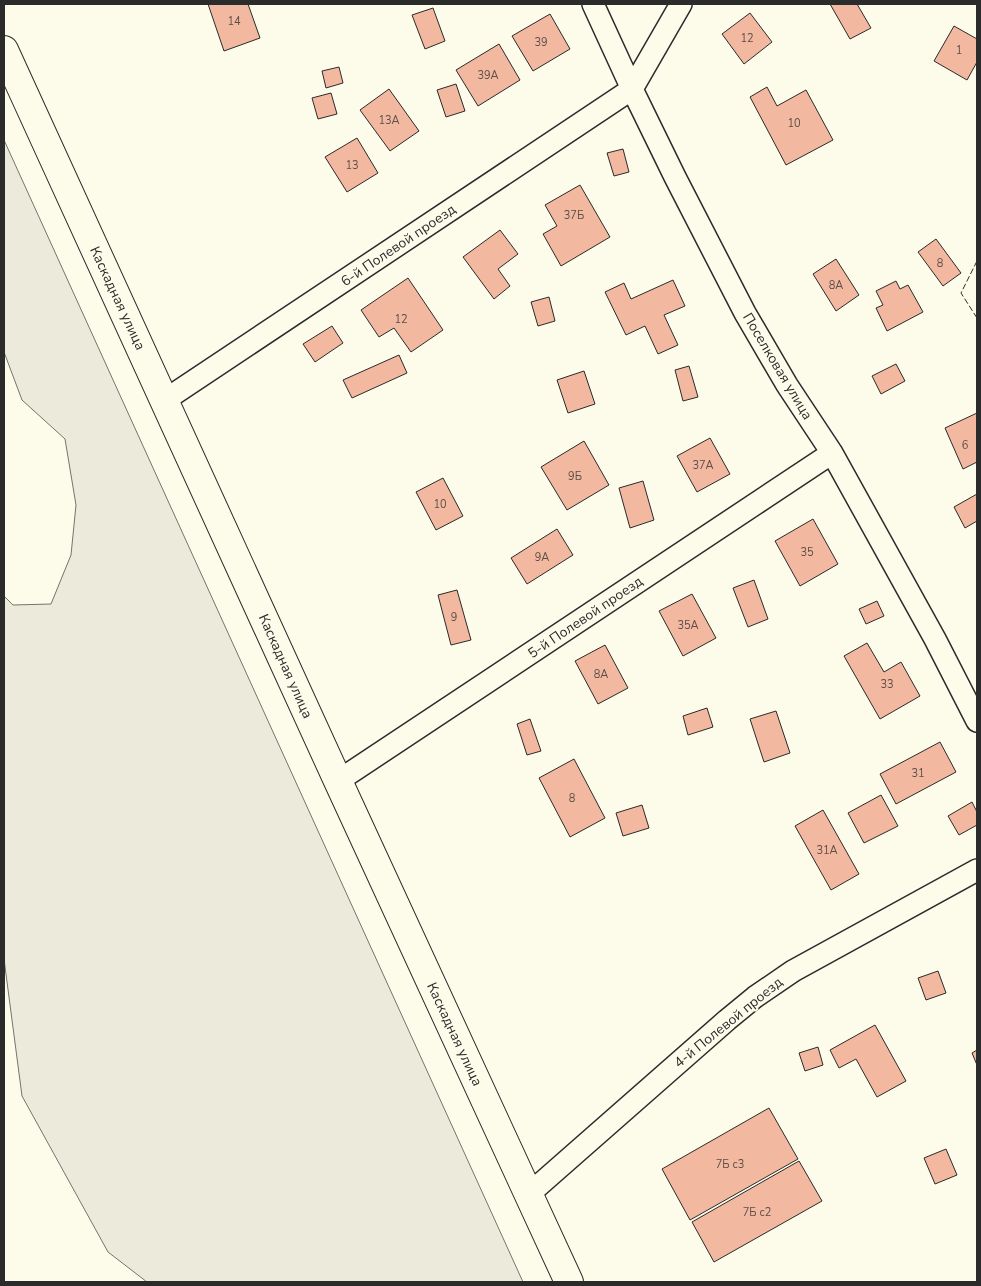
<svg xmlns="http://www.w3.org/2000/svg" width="981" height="1286" font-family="'Nunito Sans',sans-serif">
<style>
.green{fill:#ecebdb;stroke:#74746e}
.building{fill:#f2b8a0;stroke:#2b2b2b}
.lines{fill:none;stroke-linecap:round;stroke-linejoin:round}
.street-casing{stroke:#2b2b2b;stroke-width:24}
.secondary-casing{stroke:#2b2b2b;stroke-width:30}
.street{stroke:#fdfbea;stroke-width:21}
.secondary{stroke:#fdfbea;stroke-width:28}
.fence{stroke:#2b2b2b;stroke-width:1;stroke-dasharray:6 2.5;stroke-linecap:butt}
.labels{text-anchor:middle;stroke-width:4;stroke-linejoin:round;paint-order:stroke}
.number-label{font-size:11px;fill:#5d4e48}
.street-label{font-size:14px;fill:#2b2b2b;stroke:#fdfbea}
</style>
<rect width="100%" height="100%" fill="#fdfbea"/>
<path class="green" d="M4,140L523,1282H147L108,1252L22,1096L4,959V596L13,605L51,604L71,555L76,505L65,439L22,400L4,352Z"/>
<path class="building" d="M208,4H248L260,38L224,51Z
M830,4H857L871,28L850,39Z
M433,8L445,41L425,49L412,15Z
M750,13L772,42L744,64L722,34Z
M550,14L570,49L533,71L512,36Z
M954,26L977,39V62L967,80L934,61Z
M499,44L520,80L478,106L456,70Z
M339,67L343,83L326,88L322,71Z
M456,84L465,111L446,117L437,90Z
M767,87L777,106L806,90L833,140L786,165L750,97Z
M389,89L419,131L390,151L360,110Z
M331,93L337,114L318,119L312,98Z
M357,138L378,173L347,192L325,157Z
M623,149L629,172L614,176L607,153Z
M580,185L610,237L561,266L543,234L557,226L545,205Z
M500,230L518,254L498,269L510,286L494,299L463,257Z
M936,239L961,273L943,286L918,252Z
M836,259L859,295L836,311L813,274Z
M408,278L443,330L411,352L394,328L379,337L361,310Z
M673,280L685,306L664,315L678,345L658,354L645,326L626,335L605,292L624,283L631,299Z
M896,281L900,289L908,285L923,312L887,331L876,308L883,305L876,291Z
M549,297L555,321L538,326L531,302Z
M332,326L343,343L315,362L303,344Z
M399,355L407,373L352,398L343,380Z
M896,364L905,381L881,394L872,376Z
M689,366L698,397L683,401L675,370Z
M584,371L595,404L568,413L557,380Z
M977,413V462L963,469L945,428Z
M710,438L730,474L697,492L677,456Z
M584,441L609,485L567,510L541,467Z
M443,478L463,516L436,530L416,492Z
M643,481L654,520L630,528L619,488Z
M977,494V521L965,528L954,507Z
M813,519L838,564L800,586L775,541Z
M557,529L573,555L527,584L511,558Z
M754,580L768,619L748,627L733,588Z
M457,590L471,640L451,645L438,595Z
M692,594L716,638L683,656L659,611Z
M877,601L884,616L866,624L859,609Z
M867,643L884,672L901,662L920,696L880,719L844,656Z
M605,645L628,688L598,704L575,661Z
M707,708L713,727L688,735L683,716Z
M776,711L790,753L764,762L750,719Z
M530,719L541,751L527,755L517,724Z
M940,742L956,772L896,804L880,774Z
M574,759L605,818L570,837L539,778Z
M881,795L898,826L864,843L848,813Z
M972,802L977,812V825L959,835L948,816Z
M642,805L649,828L623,836L616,813Z
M823,810L859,874L831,890L795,826Z
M938,971L946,993L926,1000L918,978Z
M875,1025L906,1081L877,1097L856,1059L839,1068L830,1050Z
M818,1047L823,1065L805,1071L799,1053Z
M977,1050V1065L972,1053Z
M769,1108L798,1159L690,1220L662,1169Z
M946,1149L957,1175L935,1184L924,1158Z
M799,1161L822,1201L714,1262L692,1222Z"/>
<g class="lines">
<g class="street-casing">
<path id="street" d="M593,4L632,89L675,177L745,313L787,385L832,453L935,639L977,721
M165,400L632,89L681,4
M338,781L832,453
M529,1194L727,1020L755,997L793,971L977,870"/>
</g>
<g class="secondary-casing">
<path id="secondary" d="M4,50L338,781L569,1282"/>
</g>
<use href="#street" class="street"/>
<use href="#secondary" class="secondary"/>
<path class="fence" d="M977,261L961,293L977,318"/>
</g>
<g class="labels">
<g class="number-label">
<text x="234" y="25">14</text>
<text x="747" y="42">12</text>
<text x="541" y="46">39</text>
<text x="959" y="54">1</text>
<text x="488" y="79">39А</text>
<text x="389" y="124">13А</text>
<text x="794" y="127">10</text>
<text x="352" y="169">13</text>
<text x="574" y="219">37Б</text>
<text x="940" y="267">8</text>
<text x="836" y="289">8А</text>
<text x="401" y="323">12</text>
<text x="965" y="449">6</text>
<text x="703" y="469">37А</text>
<text x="575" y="480">9Б</text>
<text x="440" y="508">10</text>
<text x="807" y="556">35</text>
<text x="542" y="561">9А</text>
<text x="454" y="621">9</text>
<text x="688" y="629">35А</text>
<text x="601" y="678">8А</text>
<text x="887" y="688">33</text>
<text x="918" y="777">31</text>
<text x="572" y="802">8</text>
<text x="827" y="854">31А</text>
<text x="730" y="1168">7Б с3</text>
<text x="757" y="1216">7Б с2</text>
</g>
<g class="street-label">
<text transform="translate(398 245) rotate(-34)" y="5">6-й Полевой проезд</text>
<text transform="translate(118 298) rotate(65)" y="5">Каскадная улица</text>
<text transform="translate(778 366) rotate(59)" y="5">Поселковая улица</text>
<text transform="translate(585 617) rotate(-34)" y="5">5-й Полевой проезд</text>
<text transform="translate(286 666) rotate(66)" y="5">Каскадная улица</text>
<text transform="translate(728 1022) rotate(-39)" y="5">4-й Полевой проезд</text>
<text transform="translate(455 1034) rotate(65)" y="5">Каскадная улица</text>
</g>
</g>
<rect width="981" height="1286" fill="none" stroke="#2b2b2b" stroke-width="10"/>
</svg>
